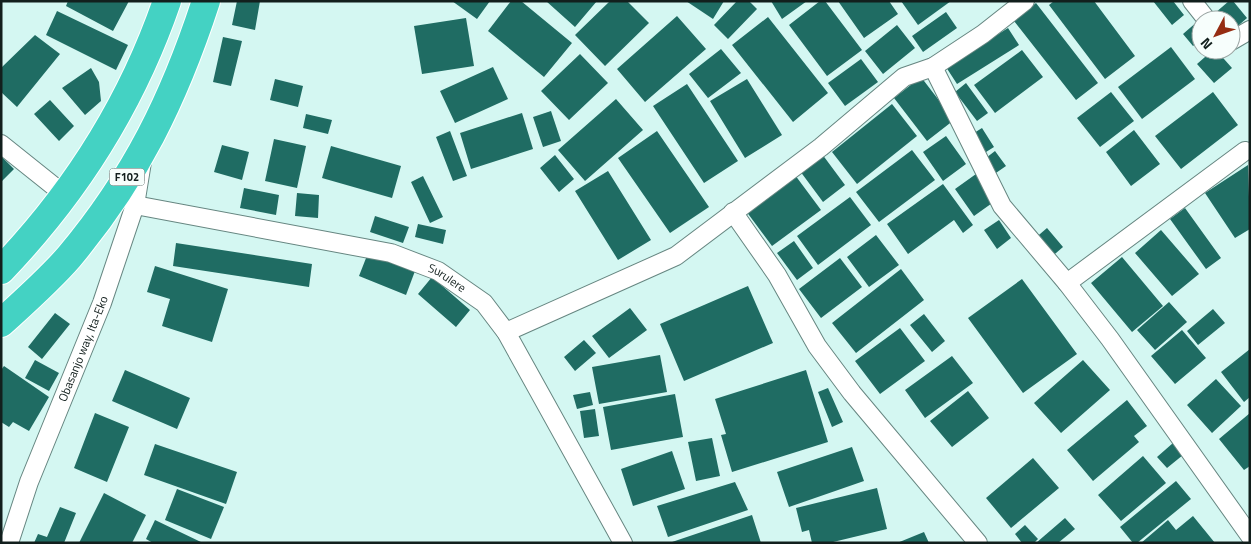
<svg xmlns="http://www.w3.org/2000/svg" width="1251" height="544" font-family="'Titillium Web',sans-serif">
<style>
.building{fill:#1f6c63}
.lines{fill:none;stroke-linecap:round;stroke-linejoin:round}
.street-casing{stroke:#668681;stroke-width:20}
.highway-casing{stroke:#fff;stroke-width:30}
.street{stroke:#fff;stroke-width:18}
.highway{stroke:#44d2c3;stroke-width:28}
.labels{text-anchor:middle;stroke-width:5;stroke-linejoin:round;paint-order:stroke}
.shield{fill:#f7fefc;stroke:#576260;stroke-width:1}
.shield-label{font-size:11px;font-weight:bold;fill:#121f1d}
.street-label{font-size:12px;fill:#121f1d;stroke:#f7fefc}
</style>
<rect width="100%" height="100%" fill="#d4f7f2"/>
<path class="building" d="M68,1H129L113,31L66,6Z
M237,1H260L255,30L232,25Z
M452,1H490L477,19Z
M511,1H521L572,43L544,77L488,31Z
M546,1H597L575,27Z
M610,1H627L649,23L605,66L575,35Z
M686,1H724L713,19Z
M737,1H749L757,9L728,39L714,25Z
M771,1H807L782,19Z
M820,1H825L862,50L827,76L789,25Z
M838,1H889L898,14L864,38Z
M901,1H951L918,25Z
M1054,1H1094L1135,56L1105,79L1049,5Z
M1153,1H1173L1184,15L1172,25Z
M1229,1H1233L1247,18L1231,32V20H1221L1215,13Z
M1036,3L1098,83L1076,100L1014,21Z
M57,11L128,45L116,70L46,35Z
M946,12L957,28L923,52L912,36Z
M677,16L706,49L645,102L617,69Z
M768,17L828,93L793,122L732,45Z
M466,18L474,66L422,74L414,26Z
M1198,21L1201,25V40L1193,46L1183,34Z
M897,25L915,48L883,74L865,51Z
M1008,28L1019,45L957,84L946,67Z
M35,35L60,54L17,107L1,92V68Z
M223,37L242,41L231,86L213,82Z
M1171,47L1195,79L1142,119L1118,87Z
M721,49L741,73L708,98L689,74Z
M1022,50L1043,77L995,113L974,85Z
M1213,50H1216L1232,68L1214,83L1197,64Z
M580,54L608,83L569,120L541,91Z
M861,59L878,82L845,106L828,83Z
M493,67L508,99L455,123L440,91Z
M91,68L99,82L101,101L85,115L62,88Z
M921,77L954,120L927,141L894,98Z
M275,79L303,86L298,107L270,100Z
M747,79L782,135L745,158L710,101Z
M966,83L988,113L977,121L955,92Z
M687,84L738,161L704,183L653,106Z
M1111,92L1134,121L1100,147L1077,118Z
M1213,92L1238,125L1181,169L1155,136Z
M616,99L643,130L585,181L558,150Z
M50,100L74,126L59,141L34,114Z
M892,104L917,136L857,184L832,152Z
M551,111L561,141L543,147L533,117Z
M522,113L533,149L471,169L460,133Z
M306,114L332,120L328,134L303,128Z
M982,128L994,147L986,152L974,133Z
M1134,130L1160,164L1131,186L1106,152Z
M450,131L467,176L453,181L436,137Z
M657,131L709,207L670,233L618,158Z
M946,136L966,164L943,181L923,152Z
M274,139L306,146L297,188L265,181Z
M222,145L249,152L242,180L214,172Z
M331,146L401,166L392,198L322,178Z
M912,150L935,180L879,222L856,192Z
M995,151L1006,166L993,175L982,161Z
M822,154L845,185L823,202L800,171Z
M555,155L574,179L559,192L540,168Z
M1,156L14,169L1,182Z
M1248,165L1250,229L1235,238L1205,193Z
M608,171L651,240L618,260L575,191Z
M976,174L995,201L974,216L955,189Z
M795,175L821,210L772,246L746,211Z
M423,176L443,217L430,223L411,182Z
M943,184L973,225L963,233L954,220L908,254L887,224Z
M244,188L279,195L276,215L240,208Z
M297,193L319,195L318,218L295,216Z
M850,197L871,225L818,265L797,236Z
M1185,208L1221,258L1206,269L1170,219Z
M375,216L409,227L403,243L370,232Z
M999,220L1011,238L997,249L984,230Z
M418,224L446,230L443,244L415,237Z
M1047,228L1063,247L1049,259L1033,240Z
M1161,230L1199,274L1172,296L1135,253Z
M876,235L899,265L869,287L847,257Z
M794,241L813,268L797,280L777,253Z
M176,243L312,264L309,287L173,266Z
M368,253L415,271L406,295L359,276Z
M1122,257L1163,306L1132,332L1091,283Z
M840,258L862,287L821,318L799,289Z
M155,266L228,289L212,342L162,326L170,299L147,292Z
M901,269L924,300L856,353L832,323Z
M432,277L470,310L456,327L418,294Z
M1022,279L1077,354L1023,393L968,318Z
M748,286L773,343L684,381L660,324Z
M1169,302L1187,322L1155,350L1137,330Z
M630,308L647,330L609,358L592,336Z
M1213,309L1225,323L1198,345L1187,331Z
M55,313L70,324L42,359L28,347Z
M924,314L945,341L932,352L910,325Z
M900,328L925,361L880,394L855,361Z
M1182,330L1206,358L1175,384L1151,356Z
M584,340L596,353L575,371L564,357Z
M1250,349V397L1244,402L1221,372Z
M660,355L667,392L599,404L592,367Z
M952,356L973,383L925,418L905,390Z
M35,360L59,373L49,391L25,378Z
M1083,360L1110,390L1061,433L1034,403Z
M4,366L49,397L29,431L13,422L9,427L1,422V370Z
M125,370L190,398L177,429L112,401Z
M806,370L828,442L732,472L721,435L726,434L715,399Z
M1216,379L1241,406L1212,433L1187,405Z
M828,388L843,422L832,427L818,392Z
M968,391L989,418L952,447L930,421Z
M590,392L593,405L577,409L573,395Z
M675,394L683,437L611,450L603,407Z
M1127,400L1147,426L1134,436L1139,442L1093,481L1067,450Z
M595,409L599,436L584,438L580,411Z
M95,413L129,427L107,482L74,468Z
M1250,413V466L1244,470L1219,439Z
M712,438L720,476L696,481L688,442Z
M1173,443L1183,455L1167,468L1157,457Z
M155,444L237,472L226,504L144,475Z
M852,447L864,481L789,507L777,472Z
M672,451L685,489L633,506L621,469Z
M1143,456L1166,483L1121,521L1098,495Z
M1033,458L1059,488L1011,528L986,498Z
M1176,481L1191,499L1137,543H1133L1120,527Z
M735,482L748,510L668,537L657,506Z
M877,488L887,529L829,543H812L809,530L802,532L796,508Z
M177,489L224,507L211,539L165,520Z
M104,493L146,515L132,543H79Z
M60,507L76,513L64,543H34L38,534L47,537Z
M752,515L761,543H672V542Z
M1193,516L1215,543H1141L1168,520L1176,530Z
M1065,518L1075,529L1058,543H1036Z
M155,520L203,543H153L146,539Z
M1025,525L1038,539L1034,543H1022L1015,534Z
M924,532L929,543H897Z"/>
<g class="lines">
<g class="street-casing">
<g id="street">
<path d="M1192,1L1207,20"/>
<path d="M1231,41L1250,30"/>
<path d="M933,67L1002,206L1067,283L1110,339L1250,536"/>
<path d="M1,144L66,196"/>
<path id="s1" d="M135,205L391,253L438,271L484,303L506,332L623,543"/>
<path d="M733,212L777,275L817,346L852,393L978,543"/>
<path d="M1067,283L1245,151"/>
<path d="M506,332L676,256L821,147L904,77L933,67L983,34L1025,1"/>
<path id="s2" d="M9,543L29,482L102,303L135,205L142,162"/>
</g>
</g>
<g class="highway-casing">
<path id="highway" d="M1,270C76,192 132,103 167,1
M1,323C24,302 49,280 69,257C136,177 174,99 206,1"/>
</g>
<use href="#street" class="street"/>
<use href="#highway" class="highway"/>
</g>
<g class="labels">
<rect class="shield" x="109.5" y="168.5" width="35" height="17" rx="4"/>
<g class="shield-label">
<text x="127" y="181">F102</text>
</g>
<g class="street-label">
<text dy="4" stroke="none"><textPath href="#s1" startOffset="322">Surulere</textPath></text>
<text dy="4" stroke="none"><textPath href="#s2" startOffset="208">Obasanjo way, Ita-Eko</textPath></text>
</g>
</g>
<rect width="1251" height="544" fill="none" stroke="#121f1d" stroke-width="5"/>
<g transform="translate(1216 35) rotate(229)"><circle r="24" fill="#f7fefc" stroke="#9ba5a3"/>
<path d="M0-4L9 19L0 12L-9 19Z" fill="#952d13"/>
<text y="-8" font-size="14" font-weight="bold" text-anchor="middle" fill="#121f1d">N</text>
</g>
</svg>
